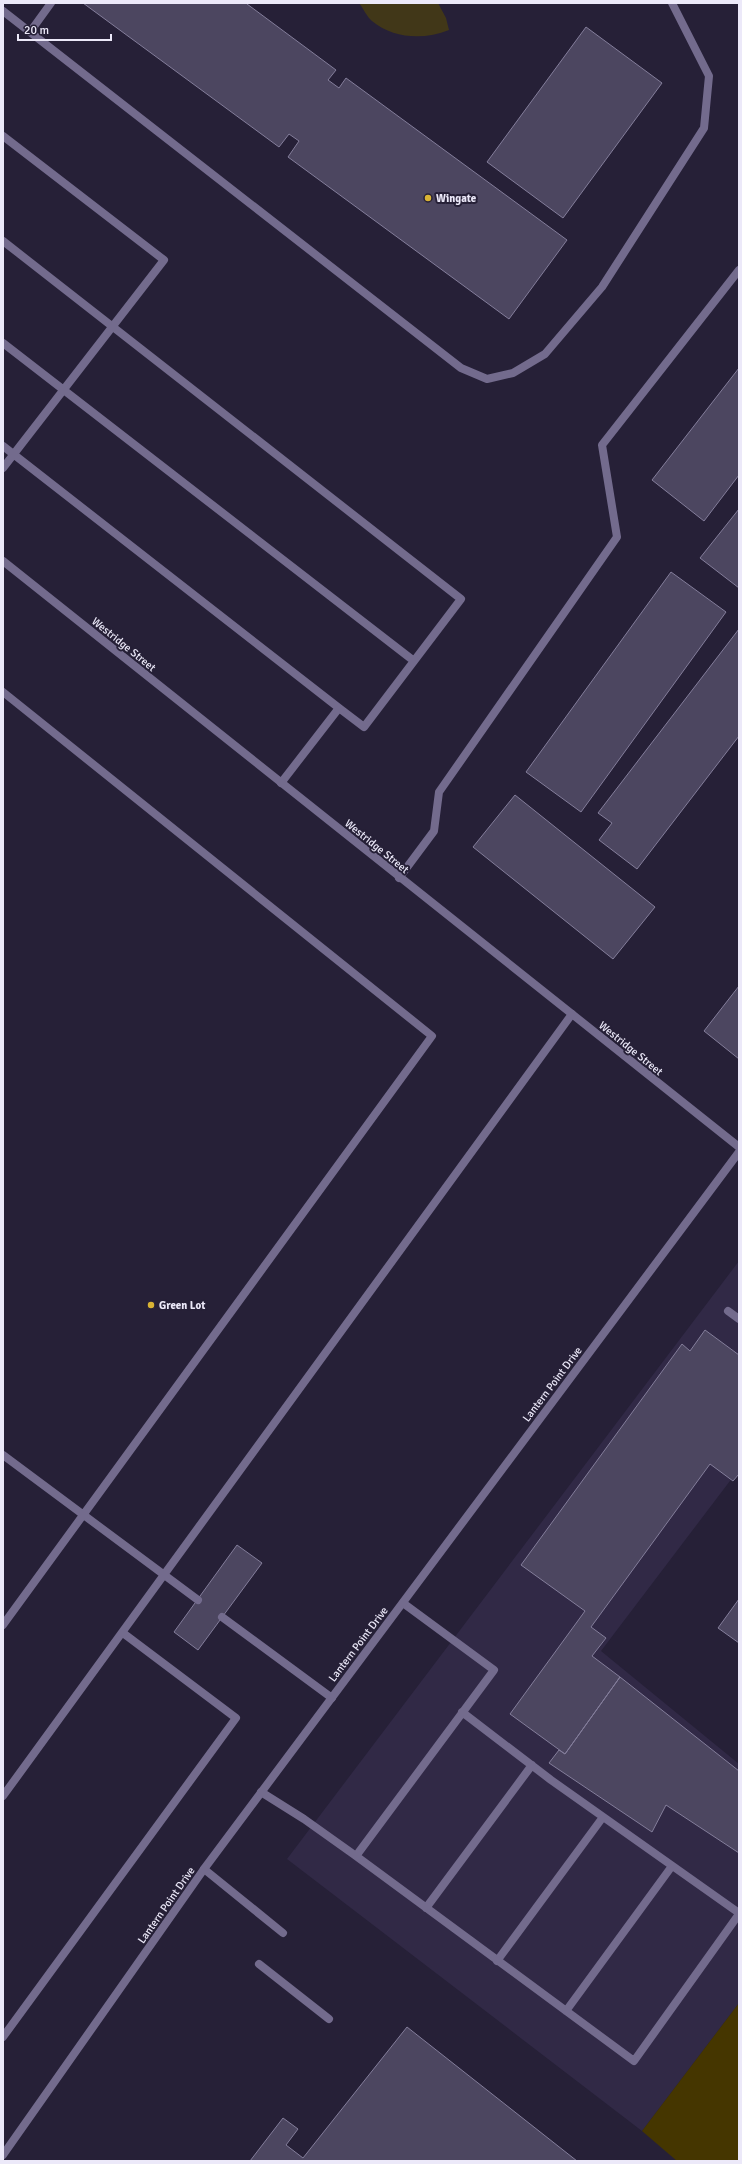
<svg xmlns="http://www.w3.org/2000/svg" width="742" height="2164" font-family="Signika,sans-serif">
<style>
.built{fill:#312946}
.green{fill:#453600}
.water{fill:#413718}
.building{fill:#4c4660;stroke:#847e9b}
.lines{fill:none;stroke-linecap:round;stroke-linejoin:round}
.service{stroke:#736b8d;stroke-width:8}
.minor{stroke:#736b8d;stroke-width:8}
.tertiary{stroke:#736b8d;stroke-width:8}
.poi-dot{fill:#d9b334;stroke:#262037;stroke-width:1.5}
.labels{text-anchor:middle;stroke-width:4;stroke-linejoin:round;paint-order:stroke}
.poi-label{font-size:11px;font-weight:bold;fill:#ece9f9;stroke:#262037;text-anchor:start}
.street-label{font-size:11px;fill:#ece9f9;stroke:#262037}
</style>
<rect width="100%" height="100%" fill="#262037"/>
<path class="built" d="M739,1261V1469L601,1651L739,1764V2003L642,2131L287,1859Z"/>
<path class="green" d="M739,2003V2161H677L642,2131Z"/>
<path class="water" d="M359,3H438L446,18L449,30C424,40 394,39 372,21C367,17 363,8 359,3Z"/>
<path class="building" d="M83,3H248L247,4L336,70L328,80L339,88L346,78L567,240L509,319L288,157L299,141L289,134L279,147Z
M586,27L662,83L563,218L487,162Z
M739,368V475L704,521L652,480Z
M739,509V588L700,558Z
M671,572L726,612L581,812L526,772Z
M739,629V736L637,869L599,840L612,823L598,813Z
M515,795L655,907L613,959L473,847Z
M739,986V1059L704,1031Z
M705,1330L739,1355V1474L733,1481L710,1464L591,1627L606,1638L592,1656L620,1677L565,1754L510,1714L585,1611L521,1565L682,1344L690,1351Z
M237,1545L262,1563L198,1650L174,1632Z
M739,1599V1643L718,1628Z
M620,1677L739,1771V1853L666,1805L652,1832L549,1763L559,1750L565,1754Z
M407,2027L577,2161H250L283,2118L298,2129L286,2145L303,2158Z"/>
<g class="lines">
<path class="service" d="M3,11L461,368L487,379L513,373L545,354L602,287L704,128L709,76L672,3
M30,32L51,3
M3,136L164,260L3,468
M3,241L461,599L364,727L339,708
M3,343L414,661
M3,446L339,708L281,783
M3,692L432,1036L3,1625
M399,878L434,831L439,792L617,537L602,445L739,270
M728,1311L739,1319
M3,1455L198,1600
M403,1603L494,1670L356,1856L634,2061L739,1914
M222,1617L332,1698
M462,1712L551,1780L739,1913
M261,1792L304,1819L356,1856
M3,1796L572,1014
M204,1869L283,1933
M426,1908L532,1765
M497,1961L603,1817
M259,1964L329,2019
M566,2011L672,1866
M3,2037L236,1718L123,1633"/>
<path class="minor" d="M3,2155L204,1869L739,1152"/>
<path class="tertiary" d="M3,561L739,1147"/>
</g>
<g class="poi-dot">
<circle cx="428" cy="198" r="4"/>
<circle cx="151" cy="1305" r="4"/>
</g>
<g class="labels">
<g class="poi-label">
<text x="436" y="202">Wingate</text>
<text x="159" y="1309">Green Lot</text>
</g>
<g class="street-label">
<text transform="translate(124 644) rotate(39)" y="4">Westridge Street</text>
<text transform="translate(377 846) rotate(39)" y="4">Westridge Street</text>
<text transform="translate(631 1048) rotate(39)" y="4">Westridge Street</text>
<text transform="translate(552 1384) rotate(-53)" y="4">Lantern Point Drive</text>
<text transform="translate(358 1644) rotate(-53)" y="4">Lantern Point Drive</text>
<text transform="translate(166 1905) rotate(-55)" y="4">Lantern Point Drive</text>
</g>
</g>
<rect width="742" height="2164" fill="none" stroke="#ece9f9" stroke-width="8"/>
<path d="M18 34v6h93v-6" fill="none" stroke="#ece9f9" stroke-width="2"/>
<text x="24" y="34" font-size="12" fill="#ece9f9" stroke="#262037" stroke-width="3" paint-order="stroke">20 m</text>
</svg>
